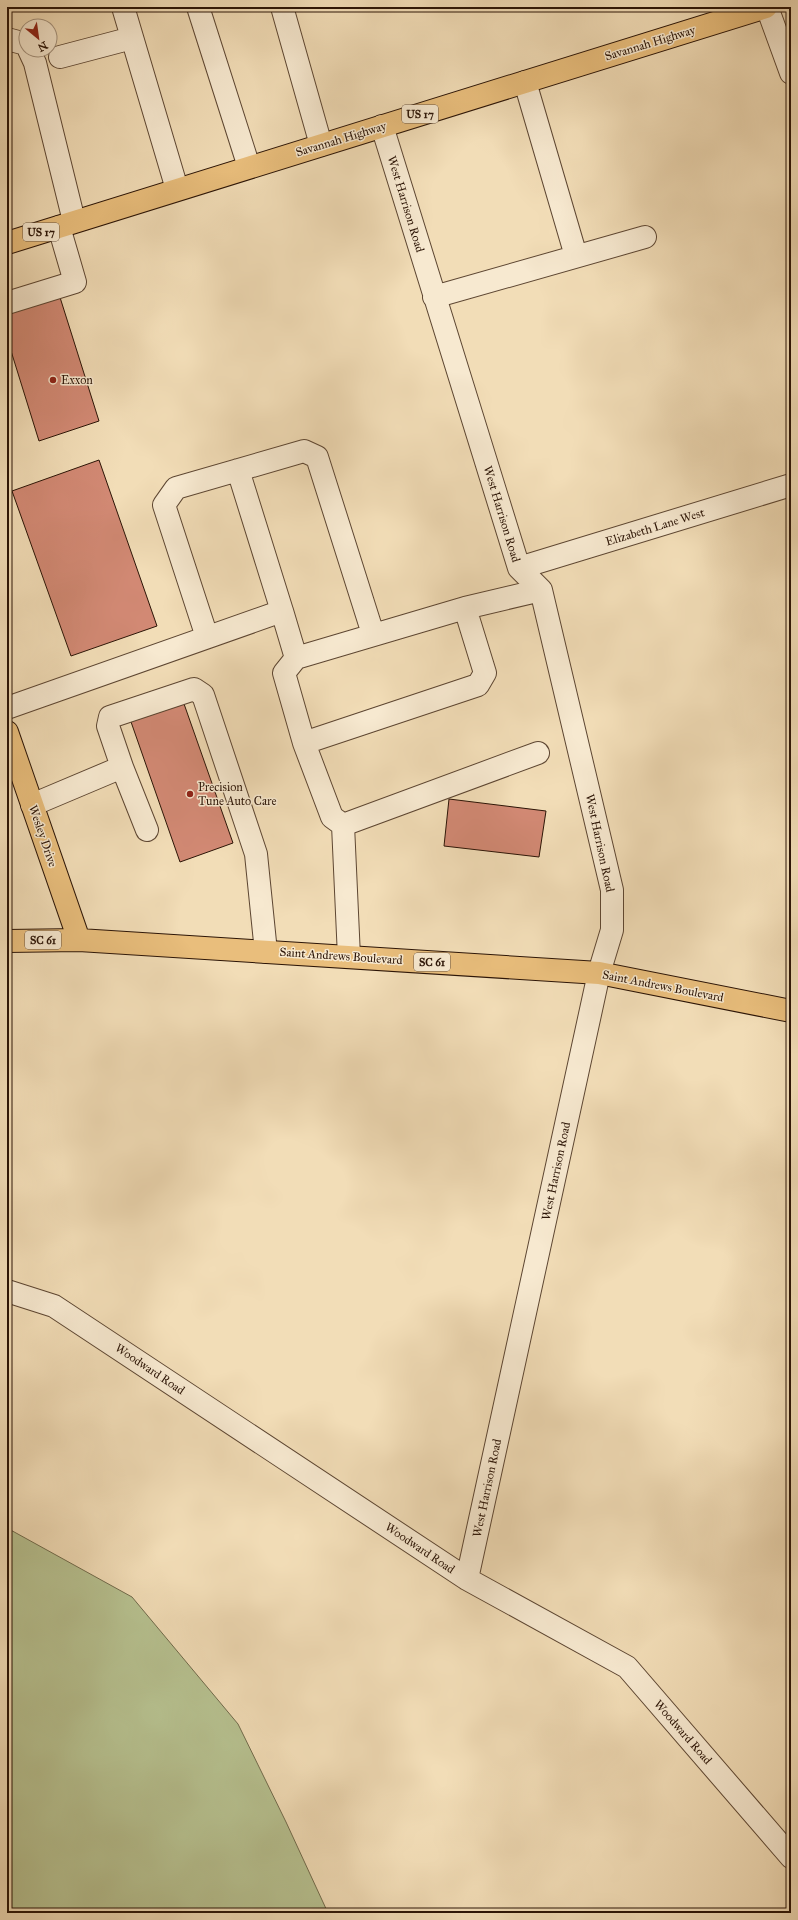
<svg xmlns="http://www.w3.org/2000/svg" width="798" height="1920" font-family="'IM FELL Great Primer',serif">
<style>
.green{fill:#b7c291;stroke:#716b4c}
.building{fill:#d28974;stroke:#2b1406}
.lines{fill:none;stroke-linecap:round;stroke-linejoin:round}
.minor-casing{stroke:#5d4632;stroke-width:24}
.major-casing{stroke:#2b1406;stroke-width:24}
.highway-casing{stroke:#2b1406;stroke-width:24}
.minor{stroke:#f7e9d0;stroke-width:22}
.major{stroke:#e9be7c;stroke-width:22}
.highway{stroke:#e9be7c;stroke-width:22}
.poi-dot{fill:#8f2418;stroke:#f7e9d0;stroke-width:1.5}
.labels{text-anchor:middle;stroke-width:3;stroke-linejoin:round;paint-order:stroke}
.shield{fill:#f7e9d0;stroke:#685443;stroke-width:1}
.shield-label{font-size:11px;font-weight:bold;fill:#2b1406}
.street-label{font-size:12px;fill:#2b1406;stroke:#f7e9d0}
.poi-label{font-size:12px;fill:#2b1406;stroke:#f7e9d0;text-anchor:start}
</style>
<rect width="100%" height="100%" fill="#f2ddb7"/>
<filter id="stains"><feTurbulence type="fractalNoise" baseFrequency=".005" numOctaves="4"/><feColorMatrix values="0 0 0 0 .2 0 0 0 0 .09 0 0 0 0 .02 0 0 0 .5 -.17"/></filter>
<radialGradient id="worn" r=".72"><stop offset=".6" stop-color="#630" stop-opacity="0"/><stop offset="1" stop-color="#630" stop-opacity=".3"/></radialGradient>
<path class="green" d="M7,1528L132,1597L238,1724L286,1822L328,1913H7Z"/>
<path class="building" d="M58,291L99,421L39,441L7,338V307Z
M99,460L157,626L71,656L12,491Z
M183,701L233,843L180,862L130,719Z
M449,799L546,811L539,857L444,846Z"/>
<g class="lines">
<g class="minor-casing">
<path id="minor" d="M123,7L177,189
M198,7L249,167
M282,7L321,145
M767,7L791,73
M7,39L26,44
M29,50L35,63L74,221
M60,57L132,38
M525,82L576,256
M382,126L519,568L541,590L612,890V930L599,973L467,1579
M434,297L645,237
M7,303L75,282L59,227
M238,470L282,611
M519,568L791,485
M465,608L485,673L478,685L304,743L332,817L343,825L538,753
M207,637L164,505L176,488L304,451L317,457L373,634
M296,658L284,673L304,743
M7,708L282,611L296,658L465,608L541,590
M122,767L147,830
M32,805L122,767L108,726L110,717L194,689L203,695L256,854L266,952
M343,825L349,957
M7,1291L54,1306L467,1579L627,1667L791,1857"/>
</g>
<g class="major-casing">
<path id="major" d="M7,732L79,940
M7,941L79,940L599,973L791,1011"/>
</g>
<g class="highway-casing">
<path id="highway" d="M7,243L766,7"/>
</g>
<use href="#minor" class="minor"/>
<use href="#major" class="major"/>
<use href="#highway" class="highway"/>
</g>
<g class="poi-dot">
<circle cx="53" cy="380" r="4"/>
<circle cx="190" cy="794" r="4"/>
</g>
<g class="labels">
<g class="shield">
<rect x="402" y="105" width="36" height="18" rx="3"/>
<rect x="23" y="223" width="36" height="18" rx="3"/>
<rect x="25" y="931" width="36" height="18" rx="3"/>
<rect x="414" y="953" width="36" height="18" rx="3"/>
</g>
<g class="shield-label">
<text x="420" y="118">US 17</text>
<text x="41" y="236">US 17</text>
<text x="43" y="944">SC 61</text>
<text x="432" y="966">SC 61</text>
</g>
<g class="street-label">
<text transform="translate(650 43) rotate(-17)" y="4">Savannah Highway</text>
<text transform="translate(341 139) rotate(-17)" y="4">Savannah Highway</text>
<text transform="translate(406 204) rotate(73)" y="4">West Harrison Road</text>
<text transform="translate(502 514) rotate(73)" y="4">West Harrison Road</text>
<text transform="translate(655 527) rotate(-17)" y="4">Elizabeth Lane West</text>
<text transform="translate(43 836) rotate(71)" y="4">Wesley Drive</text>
<text transform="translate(600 843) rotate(78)" y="4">West Harrison Road</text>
<text transform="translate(341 956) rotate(4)" y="4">Saint Andrews Boulevard</text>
<text transform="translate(663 986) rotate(11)" y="4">Saint Andrews Boulevard</text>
<text transform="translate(556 1171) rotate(-78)" y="4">West Harrison Road</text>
<text transform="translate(150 1369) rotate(34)" y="4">Woodward Road</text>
<text transform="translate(487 1488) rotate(-78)" y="4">West Harrison Road</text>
<text transform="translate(420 1548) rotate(34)" y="4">Woodward Road</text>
<text transform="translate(683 1732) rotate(49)" y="4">Woodward Road</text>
</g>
<g class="poi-label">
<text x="61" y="384">Exxon</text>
<text x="198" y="791">Precision<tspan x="198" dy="14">Tune Auto Care</tspan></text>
</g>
</g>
<rect width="798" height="1920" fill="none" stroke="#f2ddb7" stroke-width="24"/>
<rect x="8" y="8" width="782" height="1904" fill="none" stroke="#2b1406" stroke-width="2"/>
<rect x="12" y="12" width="774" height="1896" fill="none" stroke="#2b1406"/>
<g transform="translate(38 38) rotate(151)"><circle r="19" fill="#f7e9d0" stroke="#a5947f"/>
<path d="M0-3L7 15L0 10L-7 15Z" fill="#8f2418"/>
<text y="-6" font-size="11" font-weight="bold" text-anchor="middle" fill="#2b1406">N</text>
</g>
<rect width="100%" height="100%" filter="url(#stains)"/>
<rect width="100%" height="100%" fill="url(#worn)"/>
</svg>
